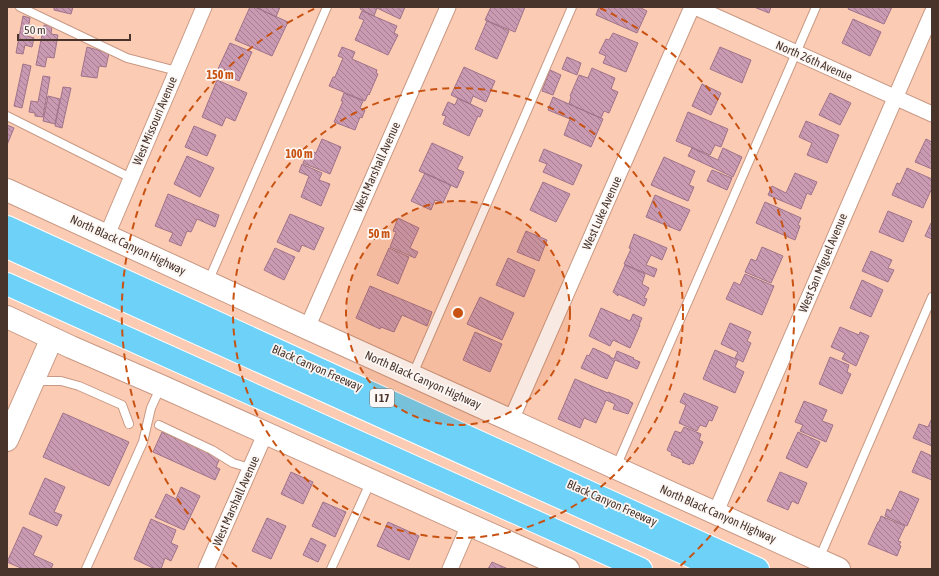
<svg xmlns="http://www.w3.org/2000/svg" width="939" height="576" font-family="'Asap Condensed',sans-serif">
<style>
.building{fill:url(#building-back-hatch);stroke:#9f738a}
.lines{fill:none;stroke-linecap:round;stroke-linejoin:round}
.lane-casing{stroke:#c89984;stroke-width:10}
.street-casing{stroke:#c89984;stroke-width:17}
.secondary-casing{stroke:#c89984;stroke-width:24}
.highway-casing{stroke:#fff;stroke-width:24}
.lane{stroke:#fff;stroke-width:8}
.street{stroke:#fff;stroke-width:15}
.secondary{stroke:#fff;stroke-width:22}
.highway{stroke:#6ed1f8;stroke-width:22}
.ring{fill:none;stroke:#c85212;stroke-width:2;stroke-dasharray:7 5}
.labels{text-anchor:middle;stroke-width:3.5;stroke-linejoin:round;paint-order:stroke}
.shield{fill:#fcf7f4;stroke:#7e6e67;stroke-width:1}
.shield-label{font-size:11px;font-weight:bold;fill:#48342b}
.street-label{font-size:12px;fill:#48342b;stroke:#fcf7f4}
.centre{fill:#c85212;stroke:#fcf7f4;stroke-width:2}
.ring-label{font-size:12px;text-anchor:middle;font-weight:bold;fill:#c85212;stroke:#fcf7f4;stroke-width:3.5;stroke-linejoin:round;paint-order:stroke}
</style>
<defs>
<pattern id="building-back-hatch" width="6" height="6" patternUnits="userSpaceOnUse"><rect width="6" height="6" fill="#c99ab2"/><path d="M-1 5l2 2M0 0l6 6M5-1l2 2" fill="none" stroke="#a57e91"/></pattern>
</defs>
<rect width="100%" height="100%" fill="#fccbb4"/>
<path class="building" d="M54,7H73L71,14L54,10Z
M250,7H255L288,22L272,56L235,40Z
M255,7H280L276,17Z
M361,7H405L400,19L377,8L374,16L360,9Z
M491,7H525L515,32L485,20Z
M599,7H639L647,11L637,33L596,15Z
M754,7H771L769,13Z
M849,7H892L884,24L848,9Z
M362,11L397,26L394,33L398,35L388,55L355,40L364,20L359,18Z
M23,16L30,18L27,36L34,38L32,47L25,45L23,54L16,53Z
M853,19L881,32L870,56L842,43Z
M487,21L509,31L497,59L475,49Z
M44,25L52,26L51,34L58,35L54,58L47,57L45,67L36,65Z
M613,33L638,43L626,72L603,63L606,56L599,53L606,39L609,40Z
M230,43L252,52L239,81L217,71Z
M87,47L109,53L106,67L99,66L97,78L81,76Z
M342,47L355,52L352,59L377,70L376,73L378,74L369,95L368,94L365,101L329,86L333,77H335L343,58L338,56Z
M720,47L751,60L742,83L710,69Z
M567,57L581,63L577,75L562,69Z
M23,64L31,66L22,108L14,106Z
M464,67L495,81L486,102L473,96L470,104L451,95Z
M592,68L615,78L611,89L618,92L609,113L604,111L601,118L569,104L571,97L570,96L579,75L588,78Z
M550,70L561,75L553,95L542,91Z
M43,76L50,77L43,117L35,116V113L29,112L31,101L38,102Z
M217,80L247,93L235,121L226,117L222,126L202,117Z
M702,84L721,93L711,115L692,106Z
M63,87L71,88L62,128L55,126Z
M344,93L363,101L360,108L365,110L362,118L360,117L355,130L334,122L343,101H341Z
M830,93L851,103L840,125L819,115Z
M48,96L60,99L55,124L43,121Z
M553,97L603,119L591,147L564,135L570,119L548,110Z
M458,98L483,110L480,117L478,116L469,136L443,124L446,116L442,115L448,102L455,105Z
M688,112L728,129L721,147L715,145L710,155L676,141Z
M806,121L839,135L827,163L807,155L812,143L799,137Z
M7,125L14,128L7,145Z
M194,126L216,135L207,156L185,147Z
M322,139L341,147L330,174L303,163L309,150L316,153Z
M926,139L932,142V169L915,162Z
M432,143L463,157L457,169L464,172L457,188L419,171Z
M692,148L718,160L723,148L742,157L733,177L688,156Z
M544,149L582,165L573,185L543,172L547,164L539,161Z
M187,156L214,168L200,197L174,184Z
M664,157L695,171L689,185L694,187L688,201L651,185Z
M302,164L322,173L319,180L330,184L321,206L301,197L309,176L299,172Z
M907,168L932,179V188L923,208L892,195L897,183L900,184Z
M712,170L732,178L727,190L707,181Z
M425,173L451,185L443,203L435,200L431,210L411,201Z
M795,173L817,182L811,195L807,193L801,209L768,195L772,186L786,193Z
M543,182L570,194L556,222L530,210Z
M168,194L219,215L215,227L197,219L191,232L187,231L181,246L169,241L173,233L155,226Z
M655,195L690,210L680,231L646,217Z
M765,202L801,218L798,225L800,226L795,240L756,223Z
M888,211L912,221L903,242L879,232Z
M290,214L324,228L314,250L302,245L299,252L277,242Z
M398,218L419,228L410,248L418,252L415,258L390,247L396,232L393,231Z
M931,223H932V239L925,236Z
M526,231L547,240L539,261L517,252Z
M634,234L667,248L662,260L651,255L646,265L657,269L654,277L624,264L631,249L629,248Z
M762,247L783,256L771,283L745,272L751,259L756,261Z
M275,248L295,257L284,280L264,270Z
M389,248L409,257L398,284L377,275Z
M871,251L892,260L888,268L894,270L888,282L862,271Z
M508,258L535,270L524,297L496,285Z
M625,265L645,274L642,284L649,288L644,298L647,299L644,306L618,294V296L613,292Z
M745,274L774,286L762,315L726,299L734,282L740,285Z
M862,280L883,290L871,317L850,308Z
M370,286L432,312L427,326L402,315L394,332L381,327L380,329L356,318Z
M480,297L514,313L502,340L467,324Z
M601,308L630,321L633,314L642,318L639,325H640L630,348L613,340L610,346L589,336Z
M730,323L751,332L747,341L751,343L743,362L735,358L738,352L721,344Z
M840,327L859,335L860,332L869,336L856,366L842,359L845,353L831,347Z
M475,332L502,344L490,372L463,360Z
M593,348L610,356V357L614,359L617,351L634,358L633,359L640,362L637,369L615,360L607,379L581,368L587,355L589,356Z
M715,350L738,360L735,367L744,372L735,393L703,379Z
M830,357L849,365L847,372L851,374L842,394L819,384Z
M575,379L608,393V392L629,400V401L633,403L628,414L613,409L615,404L606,400L596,423L584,418L580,428L558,419Z
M684,393L718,407L712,421L709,420L706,427L700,425L697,431L679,423L686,405L680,402Z
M804,401L827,410L822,421L833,425L826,442L800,431L803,425L795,422Z
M63,413L129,442L109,486L43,457Z
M932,418V446L913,438L919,424L928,427Z
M684,427L701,434L699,440L703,442L693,464L690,463V465L682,462L683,460L671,455L672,453L667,450L675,431L681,433Z
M162,432L220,458L216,467L220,469L215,480L153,452Z
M798,432L820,442L807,468L786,458Z
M921,451L932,456V480L912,472Z
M291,472L313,482L303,504L281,494Z
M780,472L807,483L798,504L792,501L788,510L767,501Z
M45,478L65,487L54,512L62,515L57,526L29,514Z
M181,487L200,496L184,530L155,517L166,494L176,499Z
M900,491L919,499L907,526L885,516L887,509L891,511Z
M323,502L346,512L335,537L312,526Z
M881,516L905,526L898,541L901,542L899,545L901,546L897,556L868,544L878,522H879Z
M267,518L286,526L271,559L252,551Z
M151,519L176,530L171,543L178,546L171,561L165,558L161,569H155L134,559Z
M388,522L419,536L409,560L377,546Z
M23,527L42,536L33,555L53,564L51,569H23L7,562Z
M311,538L326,545L318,562L303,555Z
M492,562L508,569H488Z"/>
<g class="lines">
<g class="lane-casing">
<path id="lane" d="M20,7L127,58L177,71
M7,116L131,178
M208,282L327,7
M413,374L572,7
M36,381H61L79,386L122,405L129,424
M159,425L212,450L233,463L250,468
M616,467L816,7
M819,559L932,297
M86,569L143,442L151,408L161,386
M331,569L371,481"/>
</g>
<g class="street-casing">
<path id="street" d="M695,7L932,114
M107,235L204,7
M307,328L448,7
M511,420L692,7
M715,514L932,13
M206,569L266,432
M450,569L469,525"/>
</g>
<g class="secondary-casing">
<path id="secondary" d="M7,190L307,328L839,569
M7,317L71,347L161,386L568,569
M7,440L52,338"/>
</g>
<g class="highway-casing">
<path id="highway" d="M7,227L758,569
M7,247L719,569
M7,284L641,569"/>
</g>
<use href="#lane" class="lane"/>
<use href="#street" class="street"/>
<use href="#secondary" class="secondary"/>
<use href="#highway" class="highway"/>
</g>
<circle cx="458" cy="313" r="112" fill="#c85212" fill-opacity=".12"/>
<g class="ring">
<circle cx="458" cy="313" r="112"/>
<circle cx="458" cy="313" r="225"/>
<path d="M237 567A337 337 0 0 1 316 8M600 8A337 337 0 0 1 679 567"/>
</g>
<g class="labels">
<rect class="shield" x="370" y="389" width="24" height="18" rx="3"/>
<g class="shield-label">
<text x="382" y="402">I 17</text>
</g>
<g class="street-label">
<text transform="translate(814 61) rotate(24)" y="4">North 26th Avenue</text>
<text transform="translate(155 121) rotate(-67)" y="4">West Missouri Avenue</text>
<text transform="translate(377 167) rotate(-66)" y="4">West Marshall Avenue</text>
<text transform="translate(602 213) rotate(-66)" y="4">West Luke Avenue</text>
<text transform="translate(128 245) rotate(25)" y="4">North Black Canyon Highway</text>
<text transform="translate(823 263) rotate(-67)" y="4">West San Miguel Avenue</text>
<text transform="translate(317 368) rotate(24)" y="4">Black Canyon Freeway</text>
<text transform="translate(423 380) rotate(24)" y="4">North Black Canyon Highway</text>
<text transform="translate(236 501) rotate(-66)" y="4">West Marshall Avenue</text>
<text transform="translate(612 503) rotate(24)" y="4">Black Canyon Freeway</text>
<text transform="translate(718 514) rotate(24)" y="4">North Black Canyon Highway</text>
</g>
</g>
<circle cx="458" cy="313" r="6" class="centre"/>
<g class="ring-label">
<text x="220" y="79">150 m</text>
<text x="299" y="158">100 m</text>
<text x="379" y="238">50 m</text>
</g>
<rect width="939" height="576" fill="none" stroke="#48342b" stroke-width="16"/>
<path d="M18 34v6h112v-6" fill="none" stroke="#48342b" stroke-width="2"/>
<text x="24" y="34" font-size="12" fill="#48342b" stroke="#fcf7f4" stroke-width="3" paint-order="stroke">50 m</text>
</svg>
